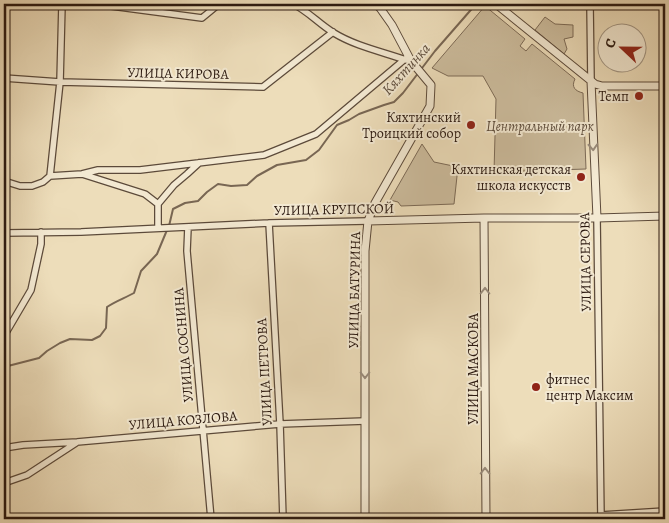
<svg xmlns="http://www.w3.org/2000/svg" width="669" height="523" font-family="Alegreya,serif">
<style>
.green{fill:#ccbc9d;stroke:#7c6a56}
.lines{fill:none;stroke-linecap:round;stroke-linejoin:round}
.stream{stroke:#786653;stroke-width:2}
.minor-casing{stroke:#5c4a3a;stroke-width:8}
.tertiary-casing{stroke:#5c4a3a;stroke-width:9}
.minor{stroke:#f3e9d2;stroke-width:5.5}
.tertiary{stroke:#f3e9d2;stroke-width:7}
.oneway{stroke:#998b7b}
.poi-dot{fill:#8f2418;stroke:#f3e9d2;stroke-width:2}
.labels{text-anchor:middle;stroke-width:4;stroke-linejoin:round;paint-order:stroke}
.street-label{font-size:14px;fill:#2b1910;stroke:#f3e9d2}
.poi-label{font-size:14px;fill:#2b1910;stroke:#f3e9d2;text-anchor:end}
.park-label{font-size:14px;font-style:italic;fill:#5b4a3a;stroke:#f3e9d2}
.water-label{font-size:15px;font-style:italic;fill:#5e4d3d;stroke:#f3e9d2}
</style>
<rect width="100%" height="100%" fill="#edddba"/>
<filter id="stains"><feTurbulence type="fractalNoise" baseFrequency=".004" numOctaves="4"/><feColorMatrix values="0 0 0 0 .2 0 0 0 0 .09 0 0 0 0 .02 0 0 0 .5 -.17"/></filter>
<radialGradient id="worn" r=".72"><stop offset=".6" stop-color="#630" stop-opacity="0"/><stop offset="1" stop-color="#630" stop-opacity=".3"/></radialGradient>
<path class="green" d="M485,6L525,39L520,46L526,51L532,44L575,79C571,87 575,91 583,93L586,169L494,172L496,99L483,76H448L432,68Z
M545,17L555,24L573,25V37L564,39L567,49L564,54L535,30Z
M422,144L434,162L458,167L454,204L401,206L398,202L390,200Z"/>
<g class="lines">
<path class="stream" d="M169,226L173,209L185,203L198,201L207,192L218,184L231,186L247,185L257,176L277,165L306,160L319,150L337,125L349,120L359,114L384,105L394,102L403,93L435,51L476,4
M4,367L39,358L47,351L60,343L70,339L92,340L100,336L106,328L107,307C116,301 125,298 134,293L141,271L157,254L167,230"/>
<g class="minor-casing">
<path id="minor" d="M96,4L202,18L219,4
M293,4C308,11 319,24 334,33C355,46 383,52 406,60
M590,4L591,81
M4,78L60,82L263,87L333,32
M82,174L145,194L158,204
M50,176L60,82L62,4
M4,181L20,186H32L43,182L50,176L82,174L98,170H140L264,155L316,134L405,59
M597,218L601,519
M269,223L280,424L283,519
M188,227L187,251L211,519
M158,228V204L174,185L187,174L199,163
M4,233L81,232L269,223L368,221
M4,336L31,290L41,244V232
M4,448L23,445L77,442L280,424L365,421
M4,483L27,475L76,443
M4,495V483
M601,515L665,511"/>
</g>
<g class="tertiary-casing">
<path id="tertiary" d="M496,4L595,84L602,86H665
M591,81L597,218
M484,218L486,519
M368,221L484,218H597L665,216
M365,519V251L368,221L375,203L430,106L431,85L411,61L392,25L380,8L376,4"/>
</g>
<use href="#minor" class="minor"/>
<use href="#tertiary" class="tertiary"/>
</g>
<defs><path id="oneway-chevron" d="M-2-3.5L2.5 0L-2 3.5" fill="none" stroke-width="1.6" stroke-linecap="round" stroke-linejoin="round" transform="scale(1.25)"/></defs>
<g class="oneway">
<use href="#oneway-chevron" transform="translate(593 147) rotate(87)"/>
<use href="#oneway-chevron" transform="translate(485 291) rotate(-90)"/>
<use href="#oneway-chevron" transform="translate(365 375) rotate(90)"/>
<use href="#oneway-chevron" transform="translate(485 471) rotate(-90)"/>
</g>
<g class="poi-dot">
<circle cx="639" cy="96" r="5"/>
<circle cx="471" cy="125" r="5"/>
<circle cx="581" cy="177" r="5"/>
<circle cx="536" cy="387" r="5"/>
</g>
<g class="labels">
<g class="street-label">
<text transform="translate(178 73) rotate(1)" y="5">УЛИЦА КИРОВА</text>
<text transform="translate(334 209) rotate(-1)" y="5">УЛИЦА КРУПСКОЙ</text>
<text transform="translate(585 262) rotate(-91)" y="5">УЛИЦА СЕРОВА</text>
<text transform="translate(354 290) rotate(-89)" y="5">УЛИЦА БАТУРИНА</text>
<text transform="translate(183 345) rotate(-95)" y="5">УЛИЦА СОСНИНА</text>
<text transform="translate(473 369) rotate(-90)" y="5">УЛИЦА МАСКОВА</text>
<text transform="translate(264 372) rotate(-93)" y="5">УЛИЦА ПЕТРОВА</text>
<text transform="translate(183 420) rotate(-5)" y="5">УЛИЦА КОЗЛОВА</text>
</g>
<g class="poi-label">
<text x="629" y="101">Темп</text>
<text x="461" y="122">Кяхтинский<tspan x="461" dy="16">Троицкий собор</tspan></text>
<text x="571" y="174">Кяхтинская детская<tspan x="571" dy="16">школа искусств</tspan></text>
<text x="546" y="384" text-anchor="start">фитнес<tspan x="546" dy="16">центр Максим</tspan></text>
</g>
<g class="park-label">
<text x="540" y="131">Центральный парк</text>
</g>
<g class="water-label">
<text transform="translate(406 69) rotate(-48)" y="5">Кяхтинка</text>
</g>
</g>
<rect width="669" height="523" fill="none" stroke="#edddba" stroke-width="20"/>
<rect x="5" y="5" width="659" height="513" fill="none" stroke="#2b1910" stroke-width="2.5"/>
<rect x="10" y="10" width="649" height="503" fill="none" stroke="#2b1910"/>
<g transform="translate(622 48) rotate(292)"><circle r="24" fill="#f3e9d2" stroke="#a39684"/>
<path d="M0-4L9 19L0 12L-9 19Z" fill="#8f2418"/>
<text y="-8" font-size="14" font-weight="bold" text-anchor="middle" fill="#2b1910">С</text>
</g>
<rect width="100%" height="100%" filter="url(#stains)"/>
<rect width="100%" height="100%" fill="url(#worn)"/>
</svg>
